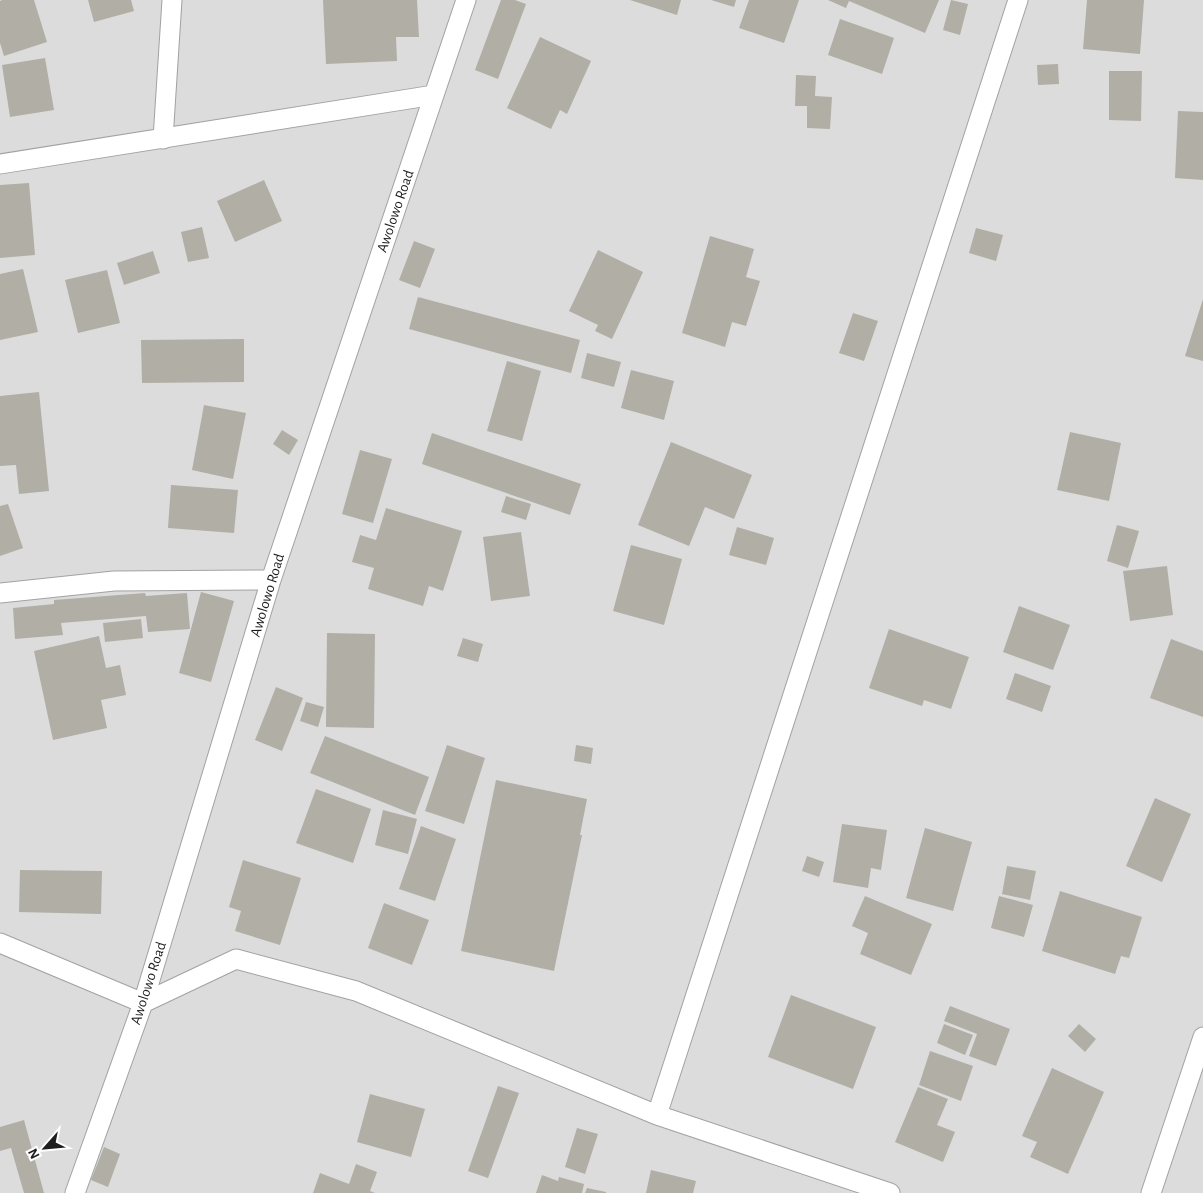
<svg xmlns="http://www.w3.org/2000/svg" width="1203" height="1193" font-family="'Alegreya Sans',sans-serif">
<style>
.residential{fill:#dcdcdc}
.building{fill:#b0aea5}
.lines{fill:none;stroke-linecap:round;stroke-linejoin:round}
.minor-casing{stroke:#a2a2a2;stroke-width:21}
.minor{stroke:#fff;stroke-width:19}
.labels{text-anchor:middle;stroke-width:4;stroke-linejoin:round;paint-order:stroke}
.street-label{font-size:15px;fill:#1e1e1e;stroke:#fff}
</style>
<rect width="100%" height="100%" fill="#eeeee6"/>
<path class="residential" d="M0,0H1203V1193H0Z"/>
<path class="building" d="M2,0H34L47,42L4,56L0,43V1Z
M88,0H131L134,11L94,22Z
M323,0H417L419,37H396L397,61L326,64Z
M501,0H515L526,4L498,79L475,70Z
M630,0H681L677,15Z
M711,0H736L734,7Z
M749,0H799L784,43L739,28Z
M828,0H939L925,33L849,1L846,8Z
M951,0L968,4L960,35L943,30Z
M1087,0H1144L1140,54L1083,49Z
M840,19L894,38L882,74L828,55Z
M540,37L591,61L567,114L560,110L551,129L507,108Z
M45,58L54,110L10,117L2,65Z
M1058,64L1059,84L1038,85L1037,65Z
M1109,71H1142L1141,121L1109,120Z
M796,75L816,76L815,96L832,97L830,129L807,128V106H795Z
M1178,111L1203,112V180L1175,178Z
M264,180L282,221L235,242L217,201Z
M29,183L35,255L0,258V185Z
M202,227L209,258L188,262L181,232Z
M976,228L1003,235L996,261L969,253Z
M710,236L754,249L746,277L760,281L746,326L732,322L725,347L682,333Z
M414,241L435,249L420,288L399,280Z
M598,250L643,272L612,339L595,331L598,325L569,311Z
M153,251L160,273L124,285L117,263Z
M23,269L38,332L0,340V274Z
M107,270L120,323L78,333L65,280Z
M418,297L580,340L571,373L409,329Z
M1203,299V361L1185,356Z
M853,313L878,321L864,361L839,353Z
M244,339V382L142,383L141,340Z
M587,353L621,362L614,387L581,378Z
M507,361L541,371L522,441L487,431Z
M631,370L674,381L664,420L621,408Z
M39,392L49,491L19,494L16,465L0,466V396Z
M204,405L246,413L233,479L192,470Z
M282,430L298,440L289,455L273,444Z
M1070,432L1121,443L1109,501L1057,490Z
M432,433L581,484L570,515L422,464Z
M671,442L752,475L734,519L705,507L689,546L638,525Z
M360,450L392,459L373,523L342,514Z
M171,485L238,490L234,533L168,528Z
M506,496L531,504L526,520L501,512Z
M8,504L23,548L0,556V506Z
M386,508L462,531L443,591L429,586L423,606L368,589L374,568L352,562L360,535L376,540Z
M1117,525L1139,531L1128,568L1107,561Z
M737,527L774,538L766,565L729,555Z
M521,532L530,596L491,601L483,537Z
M631,545L682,559L664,625L613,611Z
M1167,566L1173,615L1130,621L1123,571Z
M201,592L234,601L211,682L179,673Z
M145,593L146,596L187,593L190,629L148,632L146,616L61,623L63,635L15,639L13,608L54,604V600Z
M1019,606L1070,625L1053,670L1003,652Z
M141,619L143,638L105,642L103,623Z
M889,629L969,657L951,709L924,700L922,706L869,688Z
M327,633L375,634L374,728L326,727Z
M99,636L106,668L120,665L126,695L101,700L107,728L53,740L34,651Z
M463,638L483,644L478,662L457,656Z
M1171,639L1203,651V717L1150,698Z
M1015,673L1051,686L1042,712L1006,699Z
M276,687L303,698L282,751L255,740Z
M306,702L324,707L318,727L300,721Z
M325,736L429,777L415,815L310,773Z
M447,745L485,758L464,824L425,811Z
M576,745L593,748L591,764L574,761Z
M496,780L587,799L580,835H582L554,971L461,951Z
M316,789L371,809L353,863L296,843Z
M1155,798L1191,814L1162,882L1126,866Z
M383,810L417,819L408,854L375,845Z
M842,824L887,830L881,870L871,868L868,888L833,882Z
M421,826L456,839L435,901L399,889Z
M925,828L972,842L953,911L906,898Z
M807,856L824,862L819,877L802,871Z
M243,860L301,878L280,945L235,931L241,911L229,907Z
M1007,866L1036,871L1030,900L1002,894Z
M20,870L102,871L101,914L19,912Z
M1060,891L1142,917L1129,958L1121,956L1115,974L1042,951Z
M865,896L932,924L911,975L860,954L868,933L852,926Z
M999,896L1033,905L1024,937L991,928Z
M384,903L429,920L412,965L368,948Z
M791,995L876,1027L853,1089L768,1057Z
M950,1006L1010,1029L996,1066L969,1056L977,1034L944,1021Z
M944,1024L973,1035L965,1055L937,1043Z
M1079,1024L1096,1039L1085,1052L1068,1036Z
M930,1051L973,1066L961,1101L919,1085Z
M1052,1068L1104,1092L1068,1174L1030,1157L1037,1142L1022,1136Z
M498,1086L519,1093L488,1178L468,1171Z
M918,1087L948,1099L937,1125L955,1132L943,1162L895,1142Z
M370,1094L425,1109L411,1157L357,1142Z
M24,1120L44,1193H24L11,1148L0,1151V1127Z
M577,1128L598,1134L585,1174L565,1167Z
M104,1147L120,1154L108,1187L91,1180Z
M356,1164L377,1172L370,1191L375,1193H313L320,1173L349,1184Z
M651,1170L696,1181L693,1193H646Z
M542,1175L558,1181L559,1177L584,1184L582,1193H536Z
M587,1188L606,1192V1193H585Z"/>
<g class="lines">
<g class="minor-casing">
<path id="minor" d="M163,139L172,0
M0,164L434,95
M0,593L114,581L271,580
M0,943L143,1003L236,959L356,991L657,1115L890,1193
M657,1115L1018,0
M75,1193L143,1003L271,580L466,0
M1151,1193L1203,1037"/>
</g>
<use href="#minor" class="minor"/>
</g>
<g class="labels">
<g class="street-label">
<text transform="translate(395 211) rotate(-71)" y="5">Awolowo Road</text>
<text transform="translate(267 595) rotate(-73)" y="5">Awolowo Road</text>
<text transform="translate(148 983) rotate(-72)" y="5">Awolowo Road</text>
</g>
</g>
<g transform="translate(45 1148) rotate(243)" stroke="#ffffff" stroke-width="4" paint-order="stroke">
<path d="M0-4L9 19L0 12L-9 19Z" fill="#1e1e1e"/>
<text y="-8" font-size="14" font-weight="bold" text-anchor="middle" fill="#1e1e1e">N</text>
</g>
</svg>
